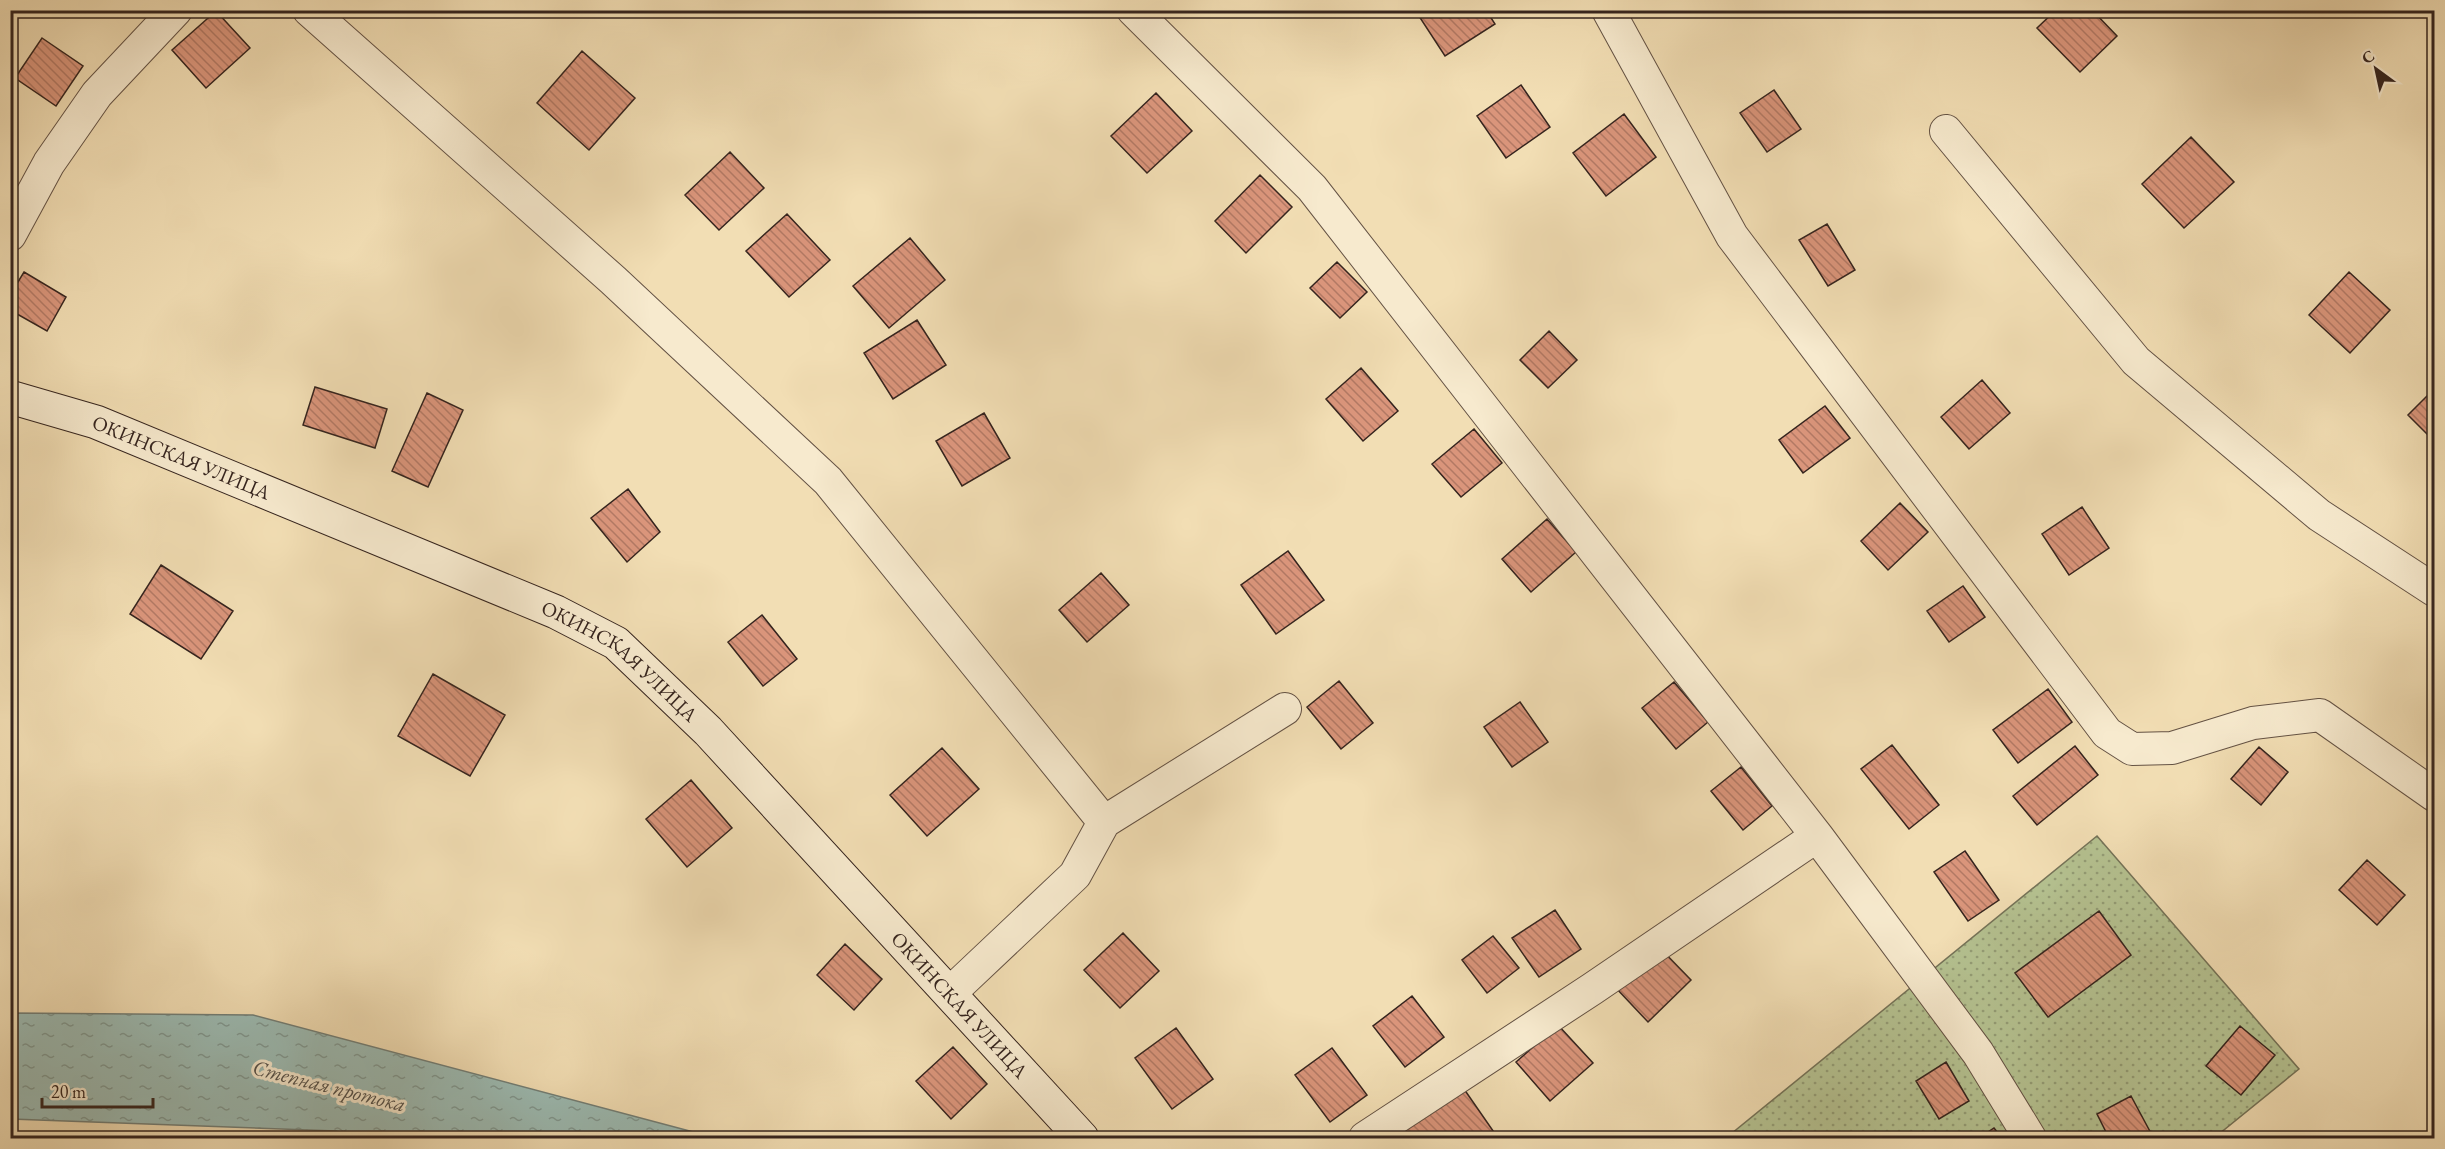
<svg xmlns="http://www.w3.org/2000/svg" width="2445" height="1149" font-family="'EB Garamond',serif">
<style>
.park{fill:url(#park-dots);stroke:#757358;stroke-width:1.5}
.water{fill:url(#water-ripples);stroke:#737f77;stroke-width:1.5}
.building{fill:url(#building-back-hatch);stroke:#35241e;stroke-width:1.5}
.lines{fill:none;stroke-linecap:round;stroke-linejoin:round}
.street-casing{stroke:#645244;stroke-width:34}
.secondary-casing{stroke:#35241e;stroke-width:35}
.street{stroke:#f7eace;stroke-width:32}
.secondary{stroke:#f7eace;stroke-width:33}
.labels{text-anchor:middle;stroke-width:6;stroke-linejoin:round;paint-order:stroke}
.street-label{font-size:20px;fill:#35241e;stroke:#f7eace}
.water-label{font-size:21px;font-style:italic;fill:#54514b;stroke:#f7eace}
</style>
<defs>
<pattern id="park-dots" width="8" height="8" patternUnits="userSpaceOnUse" patternTransform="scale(1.5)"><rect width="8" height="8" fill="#b5c291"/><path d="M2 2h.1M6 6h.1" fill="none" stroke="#949d76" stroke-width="1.8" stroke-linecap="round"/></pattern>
<pattern id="water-ripples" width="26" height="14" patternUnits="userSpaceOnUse" patternTransform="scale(1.5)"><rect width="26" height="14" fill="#9cbbb3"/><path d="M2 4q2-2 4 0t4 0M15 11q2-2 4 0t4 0" fill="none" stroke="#809891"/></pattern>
<pattern id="building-back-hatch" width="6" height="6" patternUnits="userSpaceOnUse" patternTransform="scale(1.5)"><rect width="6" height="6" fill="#da957b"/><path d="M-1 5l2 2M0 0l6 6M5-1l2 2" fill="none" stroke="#b27964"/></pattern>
</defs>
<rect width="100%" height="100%" fill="#f2deb4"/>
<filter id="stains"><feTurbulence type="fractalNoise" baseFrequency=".00333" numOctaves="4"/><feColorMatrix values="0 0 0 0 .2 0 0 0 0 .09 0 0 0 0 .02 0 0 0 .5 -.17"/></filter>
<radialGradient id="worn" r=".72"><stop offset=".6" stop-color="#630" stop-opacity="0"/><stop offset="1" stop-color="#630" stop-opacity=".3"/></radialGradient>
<path class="park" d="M2097,836L2299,1069L2214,1138H1726Z"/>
<path class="water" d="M11,1013L253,1015L716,1138H358L336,1131L11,1119Z"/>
<path class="building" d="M1415,10H1486L1495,24L1445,56Z
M2056,10H2092L2117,36L2080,72L2037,28Z
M216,11L250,48L206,88L172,50Z
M42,38L83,66L56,106L15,78Z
M582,51L635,98L589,150L537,103Z
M1521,85L1550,127L1506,158L1477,116Z
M1774,90L1801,129L1767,152L1740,113Z
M1156,93L1192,131L1147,173L1111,136Z
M1624,114L1656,157L1606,196L1573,153Z
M2191,137L2234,182L2184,228L2142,184Z
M730,152L764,188L719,230L685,195Z
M1260,175L1292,207L1246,253L1215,221Z
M787,214L830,260L789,297L746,251Z
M1827,224L1855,270L1828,286L1799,240Z
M910,238L945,280L889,328L853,286Z
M1337,262L1367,292L1340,318L1310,288Z
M24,272L66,297L47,331L10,310V295Z
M2349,272L2390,310L2350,353L2309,315Z
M917,320L946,365L893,399L864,353Z
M1549,331L1577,360L1548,388L1520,360Z
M1361,368L1398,411L1363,441L1326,399Z
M1982,380L2010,413L1969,449L1941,417Z
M315,387L387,409L375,448L303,425Z
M2434,389V441L2408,415Z
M427,393L463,410L428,487L392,471Z
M1825,406L1850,438L1803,473L1779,440Z
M984,413L1010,458L962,486L936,441Z
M1474,429L1502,463L1461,497L1432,464Z
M628,489L660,532L627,562L591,518Z
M1900,503L1928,532L1888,570L1861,541Z
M2082,507L2109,548L2069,575L2042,534Z
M1547,519L1576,552L1531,592L1502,559Z
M1288,551L1324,600L1276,634L1241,585Z
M161,565L233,611L201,659L130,614Z
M1101,573L1129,605L1087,642L1059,610Z
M1963,586L1985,617L1949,642L1927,611Z
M762,615L797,659L763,686L728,642Z
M433,674L505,715L470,776L398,736Z
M1339,681L1373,723L1341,749L1307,707Z
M1674,682L1708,722L1676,749L1642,708Z
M2048,689L2072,722L2018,763L1993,730Z
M1520,702L1548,742L1512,767L1484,727Z
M1892,745L1939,805L1909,829L1861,769Z
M2075,746L2098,775L2037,825L2013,796Z
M2259,747L2288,772L2261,805L2231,779Z
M942,748L979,789L927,836L890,795Z
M1741,767L1772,806L1743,830L1711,791Z
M691,780L732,828L687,867L646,819Z
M1965,851L1999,900L1968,921L1934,872Z
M2367,860L2405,895L2377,925L2339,890Z
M1555,910L1581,949L1539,977L1512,938Z
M2099,911L2131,955L2048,1017L2015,973Z
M1123,933L1159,971L1120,1008L1084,970Z
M1493,936L1519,968L1487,993L1462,960Z
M845,944L882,979L854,1010L817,975Z
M1659,947L1691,980L1648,1022L1616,988Z
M1412,996L1444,1037L1405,1067L1373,1026Z
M1558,1025L1593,1063L1550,1101L1516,1062Z
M2240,1026L2275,1055L2241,1095L2206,1066Z
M1176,1028L1213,1079L1172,1109L1135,1058Z
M953,1047L987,1084L951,1119L916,1081Z
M1332,1048L1367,1095L1330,1122L1295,1075Z
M1946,1062L1969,1101L1939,1119L1916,1081Z
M1464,1089L1498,1138H1409L1404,1131Z
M2131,1096L2153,1137L2109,1138L2097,1114Z
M1994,1128L2002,1138H1979Z"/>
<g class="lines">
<g class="street-casing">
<path id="street" d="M309,10L613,280L828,481L1104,822
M1133,10L1312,188L1817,836L1978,1053L2030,1138
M1608,10L1732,236L2107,733L2132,749L2172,748L2253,723L2320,715L2434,795
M1946,131L2136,361L2319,515L2434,590
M10,235L49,163L97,94L176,10
M950,993L1075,875L1104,822L1285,709
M1365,1138L1592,989L1817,836"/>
</g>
<g class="secondary-casing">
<g id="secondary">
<path id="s1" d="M10,397L96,422L556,612L616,643L708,731L1082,1138"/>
</g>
</g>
<use href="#street" class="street"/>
<use href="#secondary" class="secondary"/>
</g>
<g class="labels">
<g class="street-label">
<text dy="7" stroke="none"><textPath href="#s1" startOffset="182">ОКИНСКАЯ УЛИЦА</textPath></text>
<text dy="7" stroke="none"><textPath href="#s1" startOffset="668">ОКИНСКАЯ УЛИЦА</textPath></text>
<text dy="7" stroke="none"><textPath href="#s1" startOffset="1154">ОКИНСКАЯ УЛИЦА</textPath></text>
</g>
<g class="water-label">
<text transform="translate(329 1086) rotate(14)" y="7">Степная протока</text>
</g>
</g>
<rect width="2445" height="1149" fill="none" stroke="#f2deb4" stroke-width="36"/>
<rect x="12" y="12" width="2421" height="1125" fill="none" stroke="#35241e" stroke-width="3"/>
<rect x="18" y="18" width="2409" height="1113" fill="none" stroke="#35241e" stroke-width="1.5"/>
<g transform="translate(2376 69) rotate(327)" stroke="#f7eace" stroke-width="4.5" paint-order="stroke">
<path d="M0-4.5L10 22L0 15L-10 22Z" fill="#35241e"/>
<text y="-9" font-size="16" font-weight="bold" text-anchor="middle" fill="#35241e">С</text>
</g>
<path d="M42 1098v9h111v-9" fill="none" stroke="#35241e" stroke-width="3"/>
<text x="51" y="1098" font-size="18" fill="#35241e" stroke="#f7eace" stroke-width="4.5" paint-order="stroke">20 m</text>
<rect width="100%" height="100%" filter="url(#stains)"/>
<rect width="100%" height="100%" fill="url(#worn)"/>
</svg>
